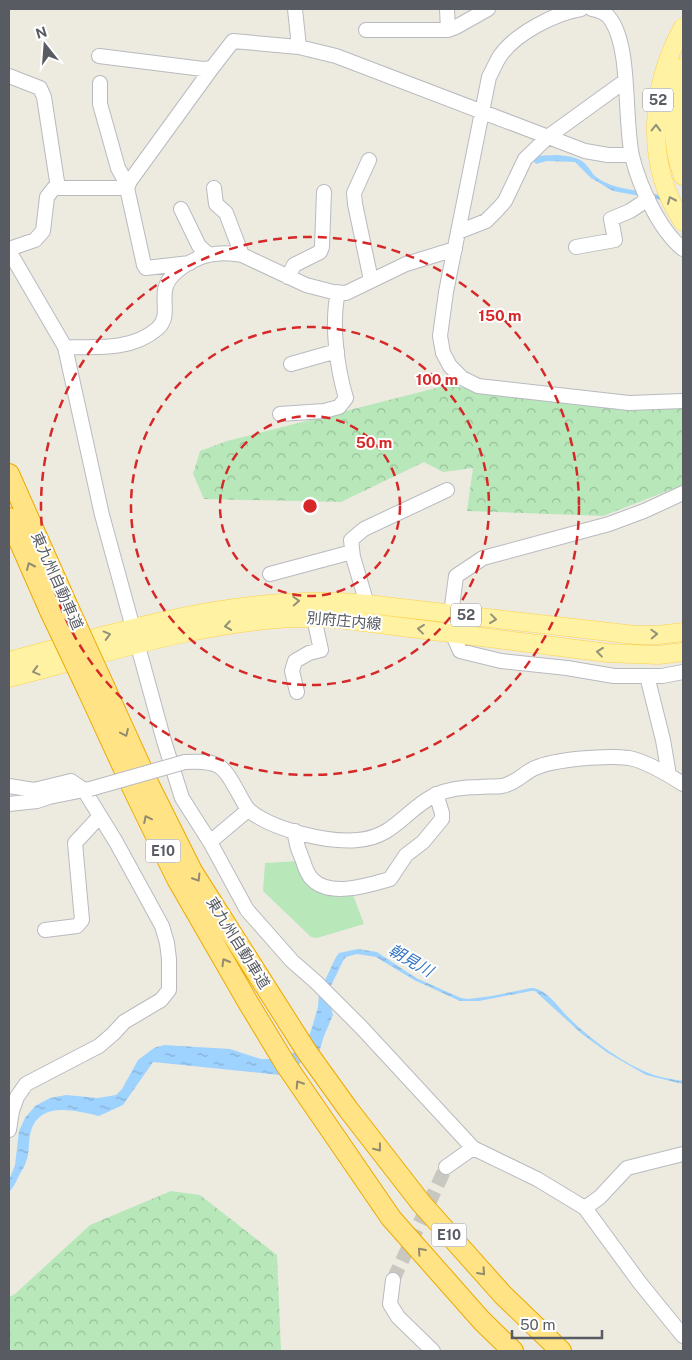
<svg xmlns="http://www.w3.org/2000/svg" width="692" height="1360" font-family="'Public Sans','Noto Sans JP',sans-serif">
<style>
.green{fill:#b8e8ba}
.forest{fill:url(#forest-crowns)}
.water{fill:url(#water-ripples)}
.lines{fill:none;stroke-linecap:round;stroke-linejoin:round}
.minor-tunnel{stroke:#c8c7c0;stroke-width:14;stroke-dasharray:14 7;stroke-linecap:butt}
.minor-casing{stroke:#b8bac0;stroke-width:16}
.major-casing{stroke:#ffd047;stroke-width:19}
.highway-casing{stroke:#eda900;stroke-width:22}
.minor{stroke:#fff;stroke-width:14}
.major{stroke:#fff3a3;stroke-width:18}
.highway{stroke:#ffe385;stroke-width:20}
.minor-bridge-casing{stroke:#b8bac0;stroke-width:16;stroke-linecap:butt}
.highway-bridge-casing{stroke:#eda900;stroke-width:22;stroke-linecap:butt}
.minor-bridge{stroke:#fff;stroke-width:14}
.highway-bridge{stroke:#ffe385;stroke-width:20}
.oneway{stroke:#929179}
.oneway2{stroke:#928b6e}
.ring{fill:none;stroke:#d62828;stroke-width:2.5;stroke-dasharray:9 6}
.labels{text-anchor:middle;stroke-width:4;stroke-linejoin:round;paint-order:stroke}
.shield{fill:#fff;stroke:#8a8d91;stroke-width:1}
.shield-label{font-size:14px;font-weight:bold;fill:#585c62}
.street-label{font-size:15px;fill:#585c62;stroke:#fff}
.water-label{font-size:16px;font-style:italic;fill:#3276c5;stroke:#fff}
.centre{fill:#d62828;stroke:#fff;stroke-width:2.5}
.ring-label{font-size:15px;text-anchor:middle;font-weight:bold;fill:#d62828;stroke:#fff;stroke-width:4;stroke-linejoin:round;paint-order:stroke}
</style>
<defs>
<pattern id="forest-crowns" width="20" height="18" patternUnits="userSpaceOnUse" patternTransform="scale(1.25)"><rect width="20" height="18" fill="#b8e8ba"/><path d="M2 6a3 3 0 1 1 6 0M12 15a3 3 0 1 1 6 0" fill="none" stroke="#98bf9b"/></pattern>
<pattern id="water-ripples" width="26" height="14" patternUnits="userSpaceOnUse" patternTransform="scale(1.25)"><rect width="26" height="14" fill="#9ed2ff"/><path d="M2 4q2-2 4 0t4 0M15 11q2-2 4 0t4 0" fill="none" stroke="#84aed2"/></pattern>
</defs>
<rect width="100%" height="100%" fill="#edebdf"/>
<path class="green" d="M300,861L305,872L352,892L364,924L317,938L311,937L263,891L265,863Z"/>
<path class="forest" d="M444,386L683,405V485L603,516L467,511L473,468L443,472L424,462L341,502L204,499L193,474L200,451L227,441Z
M171,1191L200,1195L277,1255L281,1351H9V1297L15,1294L90,1225Z"/>
<path class="water" d="M557,155C569,156 581,157 588,167C591,170 592,174 595,176C611,189 632,189 650,193C661,195 672,199 683,203V209L661,200L613,191L591,178L575,162L547,161L536,164L532,159L536,156Z
M358,949L377,952L416,978L461,998L468,999L492,996L531,988C545,987 560,1009 569,1018C589,1038 620,1061 646,1072C657,1077 671,1079 683,1081V1084L646,1075L608,1053L582,1034L535,991H531L479,1001H460L414,980L376,957L357,954L346,957L343,961L325,998L331,1007L333,1015L324,1036L319,1052L280,1075L153,1062L123,1105L99,1116C77,1111 40,1100 31,1131C28,1140 30,1152 26,1162C25,1165 23,1169 21,1172C17,1179 15,1186 9,1192V1180L15,1165L19,1131L25,1118L35,1106L50,1098L66,1095L98,1098L116,1095L122,1089L138,1060L154,1048L164,1045L230,1049L261,1059H271L296,1052L307,1039L311,1031L318,1007L319,993L336,957L339,953Z"/>
<g class="lines">
<path class="minor-tunnel" d="M393,1280L446,1167"/>
<g class="minor-casing">
<path id="minor" d="M295,9L299,47
M447,9L448,30
M581,9C555,13 515,34 500,56C496,62 493,70 489,77L446,292L440,336L443,353L450,366L462,378L478,386L629,403L683,401
M592,9C599,10 607,13 611,20C631,49 624,119 632,156C639,185 659,230 683,249
M366,30H448L456,27L488,9
M99,56L203,69L212,68
M9,76L40,88L44,97L58,188
M100,83V104L118,168L123,177L130,181
M369,160L354,193L355,204L371,280
M214,188L216,204L226,213L242,255
M181,209L199,246L209,255
M458,232L486,221L498,209L505,201L525,159L549,136L625,81
M576,247L615,240L611,219L630,211L648,199
M9,249L35,240L43,231L47,197L54,188H127
M9,251L65,347L102,515L164,741L182,798L210,842L247,910L292,961L316,982L361,1027L473,1148L537,1179L585,1208L640,1283L683,1336
M190,263L146,268L144,265L127,188L130,181L212,68L233,41L299,47L336,56L585,151L608,155H632
M288,277L294,265L320,252L322,247L324,192
M65,347C96,347 131,351 157,329C171,317 161,301 166,286C171,271 193,259 208,255C218,253 232,253 242,255L306,285L333,292L346,293L406,264L455,249
M291,364L337,351
M280,414L324,411L339,407L346,398C337,368 331,324 338,292
M683,493L644,511L609,524L483,558L456,576L451,614L452,633L460,651L501,661L567,668L614,676H662L683,672
M270,574L352,552
M367,604L353,557L351,540L364,529L447,490
M647,676L663,740L669,775
M297,692L292,671L295,661L309,653L321,650L314,618
M185,762C221,760 223,765 240,796C243,801 246,808 250,811C273,830 329,843 358,840C395,837 406,809 435,795C448,789 466,787 480,787C487,786 495,787 502,786C517,783 523,773 535,768C555,759 607,755 629,758C645,761 669,775 683,784
M9,786L34,790L71,781L84,790L89,789
M9,804L37,801L49,797L84,790L116,842L162,926L167,943L169,959V990L161,1000L124,1022L113,1034L99,1046L26,1084L17,1097L12,1111L9,1130
M295,831C295,842 299,851 303,861C305,867 307,874 312,879C330,898 369,885 390,879L406,855L423,842L442,819V813L436,794
M210,842L248,810
M45,930L77,926L82,920L75,843L100,816
M446,1167L473,1148
M585,1208L600,1197L627,1168L683,1154
M393,1280L390,1304L398,1317L433,1351"/>
</g>
<g class="major-casing">
<path id="major" d="M683,27C650,87 644,164 683,222
M683,67C673,102 669,141 683,176
M9,661C126,630 244,592 367,604L635,635H658L683,632
M9,678C97,656 186,626 278,619C298,617 318,618 339,619L608,653L658,655L683,652"/>
</g>
<g class="highway-casing">
<path id="highway" d="M9,474L68,607
M9,518L50,611
M105,688L150,787L192,871L307,1052L348,1109L421,1203L503,1295L561,1351
M88,691L135,793L177,879L249,1004L286,1065L391,1218L482,1321L513,1351"/>
</g>
<use href="#minor" class="minor"/>
<use href="#major" class="major"/>
<use href="#highway" class="highway"/>
<g class="minor-bridge-casing">
<path id="minor-bridge" d="M90,789L185,762"/>
</g>
<g class="highway-bridge-casing">
<path id="highway-bridge" d="M68,607L105,688
M50,611L88,691"/>
</g>
<use href="#minor-bridge" class="minor-bridge"/>
<use href="#highway-bridge" class="highway-bridge"/>
</g>
<defs><path id="oneway-chevron" d="M-2-3.5L2.5 0L-2 3.5" fill="none" stroke-width="1.6" stroke-linecap="round" stroke-linejoin="round" transform="scale(1.25)"/></defs>
<g class="oneway">
<use href="#oneway-chevron" transform="translate(656 128) rotate(-89)"/>
<use href="#oneway-chevron" transform="translate(671 200) rotate(-114)"/>
<use href="#oneway-chevron" transform="translate(296 601) rotate(-3)"/>
<use href="#oneway-chevron" transform="translate(493 619) rotate(7)"/>
<use href="#oneway-chevron" transform="translate(228 626) rotate(171)"/>
<use href="#oneway-chevron" transform="translate(421 629) rotate(-173)"/>
<use href="#oneway-chevron" transform="translate(654 634) rotate(-2)"/>
<use href="#oneway-chevron" transform="translate(107 635) rotate(-15)"/>
<use href="#oneway-chevron" transform="translate(600 652) rotate(-173)"/>
<use href="#oneway-chevron" transform="translate(36 671) rotate(165)"/>
</g>
<g class="oneway2">
<use href="#oneway-chevron" transform="translate(30 566) rotate(-114)"/>
<use href="#oneway-chevron" transform="translate(125 733) rotate(65)"/>
<use href="#oneway-chevron" transform="translate(147 819) rotate(-116)"/>
<use href="#oneway-chevron" transform="translate(197 878) rotate(58)"/>
<use href="#oneway-chevron" transform="translate(225 962) rotate(-120)"/>
<use href="#oneway-chevron" transform="translate(299 1084) rotate(-123)"/>
<use href="#oneway-chevron" transform="translate(378 1148) rotate(52)"/>
<use href="#oneway-chevron" transform="translate(421 1251) rotate(-132)"/>
<use href="#oneway-chevron" transform="translate(482 1272) rotate(48)"/>
</g>
<g class="ring">
<circle cx="310" cy="506" r="90"/>
<circle cx="310" cy="506" r="179"/>
<circle cx="310" cy="506" r="269"/>
</g>
<g class="labels">
<g class="shield">
<rect x="643" y="88.5" width="30" height="23" rx="4"/>
<rect x="451" y="603.5" width="30" height="23" rx="4"/>
<rect x="145.5" y="839.5" width="35" height="23" rx="4"/>
<rect x="431.5" y="1223.5" width="35" height="23" rx="4"/>
</g>
<g class="shield-label">
<text x="658" y="105">52</text>
<text x="466" y="620">52</text>
<text x="163" y="856">E10</text>
<text x="449" y="1240">E10</text>
</g>
<g class="street-label">
<text transform="translate(57 581) rotate(66)" y="5">東九州自動車道</text>
<text transform="translate(344 621) rotate(5)" y="5">別府庄内線</text>
<text transform="translate(238 943) rotate(58)" y="5">東九州自動車道</text>
</g>
<g class="water-label">
<text transform="translate(411 960) rotate(30)" y="6">朝見川</text>
</g>
</g>
<circle cx="310" cy="506" r="8" class="centre"/>
<g class="ring-label">
<text x="500" y="321">150 m</text>
<text x="437" y="385">100 m</text>
<text x="374" y="448">50 m</text>
</g>
<rect width="692" height="1360" fill="none" stroke="#585c62" stroke-width="20"/>
<g transform="translate(45 45) rotate(343)" stroke="#ffffff" stroke-width="4" paint-order="stroke">
<path d="M0-4L9 19L0 12L-9 19Z" fill="#585c62"/>
<text y="-8" font-size="14" font-weight="bold" text-anchor="middle" fill="#585c62">N</text>
</g>
<path d="M512 1330v8h90v-8" fill="none" stroke="#585c62" stroke-width="2.5"/>
<text x="520" y="1330" font-size="15" fill="#585c62" stroke="#ffffff" stroke-width="4" paint-order="stroke">50 m</text>
</svg>
